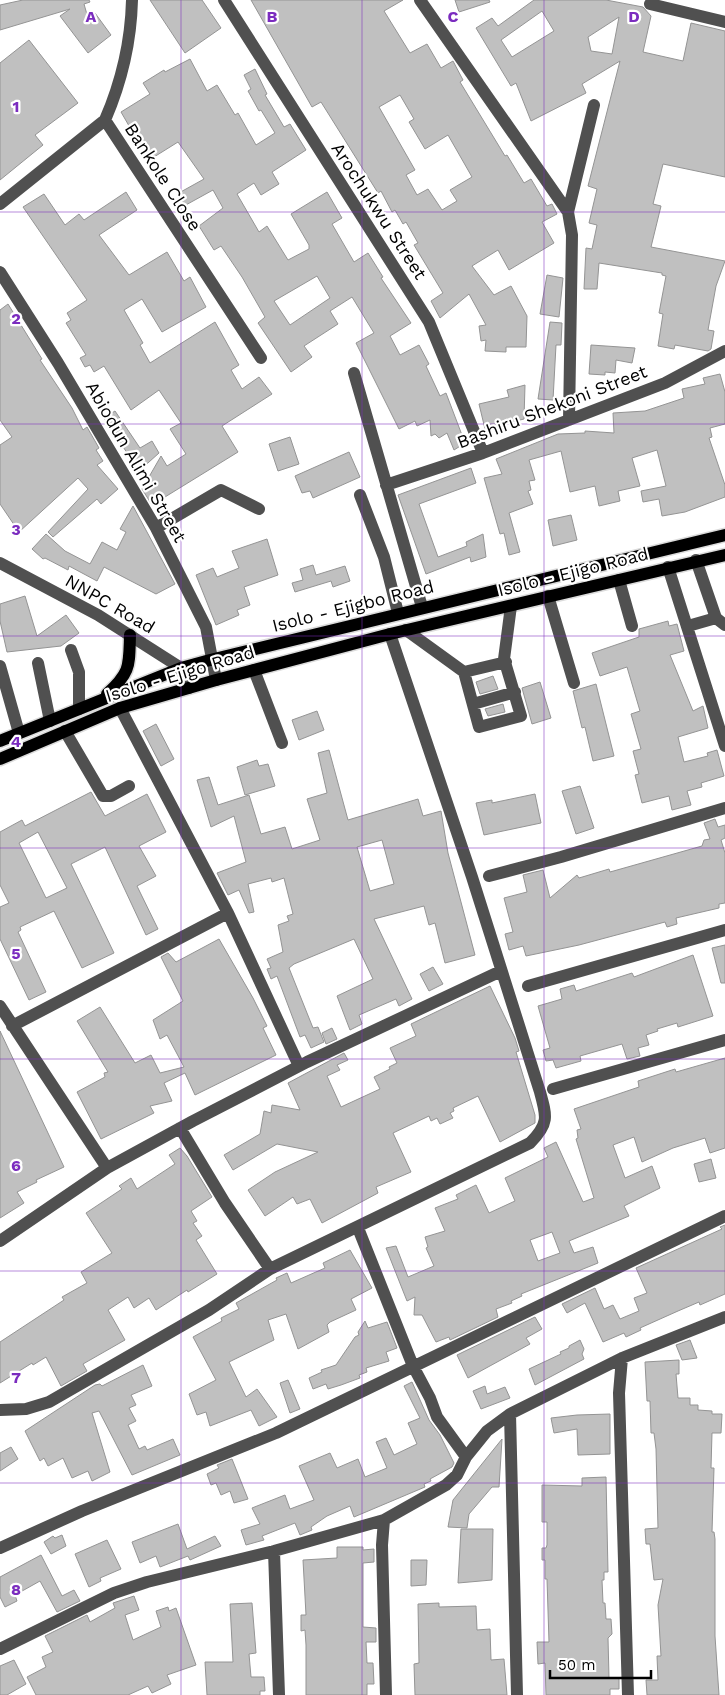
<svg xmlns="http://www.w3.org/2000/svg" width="725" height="1695" font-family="'Work Sans',sans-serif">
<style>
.building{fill:#c0c0c0;stroke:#949494;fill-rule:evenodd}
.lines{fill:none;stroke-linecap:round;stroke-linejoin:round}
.major-casing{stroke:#dbdbdb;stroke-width:15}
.minor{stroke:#505050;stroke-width:12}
.major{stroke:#000;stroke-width:12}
.grid{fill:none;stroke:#7b2cbf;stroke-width:1;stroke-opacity:0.55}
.labels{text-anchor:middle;stroke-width:4.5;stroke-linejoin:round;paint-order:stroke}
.street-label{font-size:18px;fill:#000;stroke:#fff}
.grid-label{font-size:16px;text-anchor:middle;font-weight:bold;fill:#7b2cbf;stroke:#fff;stroke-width:4.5;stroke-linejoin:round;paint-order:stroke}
</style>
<rect width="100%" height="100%" fill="#fff"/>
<path class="building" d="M23,0H89L90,2L84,4L88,18L95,13L111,35L88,53L60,16L70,9L0,30V5Z
M150,0H202L221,28L185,53Z
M251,0H403L384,11L410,53L427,44L441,68L453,61L463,80L460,82L505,156L507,155L524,183L531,179L547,206L552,204L557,214L542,222L554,243L509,270L498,250L472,266L494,295L511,286L527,316L526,347H506V352L485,351L486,340L481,341L479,326L486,325L469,294L440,318L431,301L443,293L414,245L418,243L406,222L403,224L395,210L392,212L381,191L378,193L321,102L312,107ZM400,95L414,119L409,122L425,149L448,135L472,177L450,190L457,201L442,210L428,189L417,195L406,175L415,170L379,107Z
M455,0H489L490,2L459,12Z
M534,0H606L643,7L651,16L643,52L683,61L691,23L725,31V177L663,164L653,204L661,206L651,247L725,261L716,286L708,330L714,331L711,349L708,351L675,345L674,349L658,346L663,314L659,313L666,276L662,275V273L599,263L597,289H584L586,248L592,249L597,225L589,223L597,189L588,186L620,61L582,84L586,93L531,121L516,83L511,86L476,28L492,18L498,26ZM542,11L554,31L512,57L501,40ZM619,17L612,54L591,51L588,37Z
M29,40L78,103L35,135L43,145L0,180V63Z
M190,59L207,91L217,85L235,115L238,113L256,145L275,133L261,110L259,111L248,91L251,89L244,75L255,69L267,94L265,95L284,127L290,124L306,150L272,172L279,184L261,195L254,183L237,194L259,232L267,226L288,260L309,249V245L291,214L327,192L342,218L332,224L354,262L368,253L383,277L381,278L411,323L390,336L400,355L419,345L429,364L426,366L440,396L446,393L465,443L454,450L447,433L439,438L435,434L431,436L430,420L417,426L415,421L399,429L356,343L374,333L352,297L330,311L338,324L304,346L312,357L291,372L258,323L265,317L242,277L221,246L214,250L199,226L223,208L213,190L184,206L177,194L204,179L178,142L154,157L136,128L132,131L121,112L150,94L143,83L164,70L165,72ZM317,276L330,298L290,325L274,301Z
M126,192L137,210L99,235L129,275L167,252L184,281L190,277L206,307L162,332L142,299L124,310L143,343L140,345L150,363L215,322L239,365L231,370L242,389L259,377L272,394L222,426L238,452L152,505L142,489L161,456L167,466L186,454L170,429L181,423L159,390L131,410L104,366L94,372L90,365L85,367L80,358L86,355L66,323L71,320L67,313L87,300L23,207L44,194L65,225L79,214L84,220Z
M547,275L563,278L559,317L540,314Z
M8,304L42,359L40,360L72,408L83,430L87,427L99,448L96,450L103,461L97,465L118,489L101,504L97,499L53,537L48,532L88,489L78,478L19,532L0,504V445L12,437L0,420V310Z
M550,322L562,323L561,345H556L553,400L538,399Z
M591,345L635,348L632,363L616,360L615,373L605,372V375L589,374Z
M720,374L725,392V424L710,428L712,437L709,438L725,485V497L685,512L662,516L659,499L643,502L641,491L666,486L657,450L632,458L640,486L618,491L620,501L599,506L595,486L570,492L561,451L529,460L535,480L529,481L531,490L528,491L533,504L509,513L520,552L509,555L504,533L500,534L484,478L502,474L496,459L558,434L585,433V431L614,433L613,413L645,411L684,398L682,389L705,384L703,378Z
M525,385L524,419L485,429L479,404L509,397L507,390Z
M115,411L140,448L152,441L159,453L139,471L104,418Z
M290,437L299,464L278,471L269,444Z
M349,452L360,477L313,498L310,491L302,493L295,476Z
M471,468L476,483L419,504L438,557L467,546L466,542L483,534L486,557L471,562L470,557L426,574L398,495Z
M133,506L175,584L156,594L104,567L97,581L69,566L68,570L45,558L43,559L32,549L46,534L65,551L90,564L102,542L117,550L126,532L120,529Z
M571,515L577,540L553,546L548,520Z
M267,539L278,575L244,587L250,605L237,610L239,615L216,625L196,575L213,568L217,577L239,568L232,551Z
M313,565L316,575L345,566L350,581L333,587L331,581L295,592L292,583L303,580L300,569Z
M25,596L37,636L66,615L79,633L61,646L7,652L0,621V604Z
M668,621L669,626L677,624L684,651L670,655L693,711L703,706L708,728L678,737L684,762L708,756L707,753L717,750L724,776L701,783L702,787L687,791L691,805L672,810L669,796L642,803L635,775L639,774L633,751L641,749L631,714L640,711L627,667L600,676L592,653L639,637V629Z
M493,676L498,689L480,694L476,682Z
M540,682L551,718L532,724L522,688Z
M596,684L614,756L593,761L585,727L582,728L573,691Z
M503,704L505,712L488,716L485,709Z
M317,711L324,730L299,740L292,720Z
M156,724L174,759L161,766L143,731Z
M329,750L348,820L418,799L423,816L441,811L448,853L475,955L445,963L435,923L429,925L424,906L374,919L412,999L399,1006L396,999L359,1015L362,1024L350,1030L337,996L373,979L354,939L294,964L289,968L313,1028L318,1027L324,1042L311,1048L305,1035L300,1037L277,976L271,979L267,969L271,968L267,959L283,952L278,925L289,921L287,916L293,914L284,878L272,882L271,878L248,884L254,912L249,913L239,890L228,895L217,873L246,862L234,816L211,827L197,780L209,777L218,805L249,795L261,834L285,827L292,849L320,840L307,799L327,793L318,753ZM382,840L394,884L370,891L357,847Z
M257,760L259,766L268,764L275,786L245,795L237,767Z
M580,786L594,828L576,834L562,791Z
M91,792L105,816L147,794L166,832L139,846L156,876L137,886L158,929L146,935L105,847L71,864L114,953L82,968L54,911L20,927L21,930L18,932L46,992L29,1000L0,939V907L9,903L0,885V832L22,820L25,826ZM38,832L67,888L46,898L19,843Z
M535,794L541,823L484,835L476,803L492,800V803Z
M715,819L718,827L725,825V838L721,840L725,853V903L719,904V908L676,918L677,924L667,927L665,922L579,945L526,956L523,946L509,950L505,934L513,932L504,898L527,892L523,875L543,870L550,898L577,875L579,878L609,869L610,872L702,846L704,840L710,839L704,823Z
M219,939L253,998L267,1026L263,1028L276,1055L195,1095L185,1073L164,1083L172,1101L150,1106L154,1113L101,1139L77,1092L105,1077L104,1073L108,1072L77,1021L100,1007L135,1063L151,1055L160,1073L184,1067L167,1035L160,1039L153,1020L183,1001L161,957L168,953L176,962Z
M725,945V983H721L712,948Z
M693,955L713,1016L678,1027L677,1023L657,1029L658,1031L646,1035L649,1045L638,1048L640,1056L627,1059L622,1044L580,1056L581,1061L556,1068L553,1060L546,1061L543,1050L550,1048L538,1006L562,999L560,989L574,985L576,991L632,973L634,977Z
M433,967L443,984L429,991L420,974Z
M490,986L515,1038L519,1051L516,1052L535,1115V1123L500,1142L478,1096L453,1108L454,1111L450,1113L453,1118L440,1124L437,1118L431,1121L429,1116L393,1133L411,1172L376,1187L378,1193L322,1223L310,1199L297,1204L293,1197L265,1216L248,1190L275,1172L318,1152L277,1144L233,1170L224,1155L260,1134L264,1111L271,1113L272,1105L300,1110L288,1083L344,1053L348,1060L337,1065L340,1070L327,1076L341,1107L380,1089L374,1077L390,1069L389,1067L397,1063L390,1048L416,1036L411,1024Z
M332,1028L337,1039L326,1044L322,1033Z
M0,1031L64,1167L36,1180L37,1182L17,1192L24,1203L0,1218Z
M725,1058V1148L710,1153L705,1138L673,1148L642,1162L634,1137L613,1145L625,1178L652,1166L660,1188L624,1206L629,1216L569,1241L574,1253L593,1247L598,1263L521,1294L522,1296L511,1301L512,1303L496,1309L498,1317L450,1340L449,1337L436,1342L422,1315H414L415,1297L407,1301L386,1248L396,1246L408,1277L434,1266L426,1248L428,1247L425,1237L445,1231L435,1208L458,1199L456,1195L476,1185L489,1213L515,1201L505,1178L548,1157L544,1148L556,1142L583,1202L594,1198L576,1139L578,1138L577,1130L581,1129L574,1109L639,1087L638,1081L675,1069L676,1072ZM552,1232L560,1253L538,1261L530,1240Z
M180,1148L187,1156L212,1197L191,1211L197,1221L193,1223L202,1236L196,1240L217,1274L188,1292L187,1290L156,1310L149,1298L134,1308L128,1297L108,1310L125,1340L83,1364L87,1371L61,1386L46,1357L33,1365L32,1363L0,1383V1342L64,1300L62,1297L87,1283L81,1272L112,1253L86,1213L122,1189L119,1186L131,1178L137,1189L175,1164L169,1155Z
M711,1159L716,1178L699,1182L694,1164Z
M725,1225V1294L700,1305L699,1302L678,1311L640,1328L641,1330L626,1337L624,1333L603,1342L585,1303L567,1313L562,1304L595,1288L604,1309L613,1305L620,1319L639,1311L634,1298L647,1293L636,1268L722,1229L720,1227Z
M350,1250L372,1288L351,1299L356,1310L330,1322L327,1325L329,1332L298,1349L286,1314L268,1320L274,1340L229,1362L246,1397L257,1389L277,1417L259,1426L251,1410L210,1426L206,1412L197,1415L189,1394L216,1380L193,1337L222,1321L221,1318L239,1309L236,1303L277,1280L276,1278L287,1273L291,1283L325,1268L323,1263Z
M535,1317L542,1329L526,1338L530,1344L468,1378L457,1355Z
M365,1321L368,1328L387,1322L397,1348L386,1352L389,1361L366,1368L367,1372L359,1375L360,1378L341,1385L328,1389L326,1384L313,1389L309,1378L322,1372L321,1370L336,1365L355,1337L359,1335L358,1332Z
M580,1340L584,1349L582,1354L584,1359L535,1385L529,1369L561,1354L560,1352L569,1348V1346Z
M690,1340L697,1358L682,1360L676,1345Z
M679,1360V1374H676L678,1398H690V1405H698V1410L712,1411V1414H722L721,1433H712L711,1468H714L712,1532H714L715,1539V1636L719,1695H647L646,1680H658L657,1656H661L658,1605L663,1579L654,1580L650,1544H646L645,1529L658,1528L656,1449L654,1433H651L650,1401H647L645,1362Z
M143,1365L152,1386L131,1395L136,1405L129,1408L136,1421L128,1425L139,1449L145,1446L147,1450L173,1439L180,1455L132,1475L99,1411L92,1413L110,1472L92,1481L88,1471L72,1478L63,1458L48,1466L44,1458L40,1461L25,1431L95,1385L100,1384L102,1386Z
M288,1380L300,1409L290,1413L280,1383Z
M412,1382L429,1420L440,1435L454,1463L452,1467L430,1479L431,1481L424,1484L425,1487L354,1517L350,1506L327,1516L311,1527L312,1530L300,1535L295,1523L262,1536L264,1540L246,1545L241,1530L260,1524L252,1508L285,1495L290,1509L314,1500L299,1466L330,1453L337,1468L358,1459L365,1477L387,1468L376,1442L386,1438L394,1455L417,1444L408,1423L420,1418L404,1386Z
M485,1386L487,1394L505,1387L510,1398L481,1409L473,1391Z
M610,1414V1454L578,1455L577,1429L554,1433L551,1418L577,1415Z
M502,1439L499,1487H492L469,1514L467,1528L448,1527L453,1500Z
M11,1447L18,1459L0,1471V1453Z
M232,1459L248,1499L234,1503L230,1491L221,1495L216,1483L211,1485L207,1474L219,1468L217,1465Z
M606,1477L608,1572H604V1580H602L603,1603H605L606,1619H611L612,1634L608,1638L609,1678H619V1689H610V1695H546L545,1663L538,1664L537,1642H549L547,1579H545V1560H542V1548H546L547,1545V1522H542V1485L582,1486V1478Z
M178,1524L187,1549L215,1536L221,1546L190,1560L188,1556L160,1567L156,1556L140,1563L132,1542Z
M461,1529H493L492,1580L458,1583Z
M62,1535L66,1546L51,1554L44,1542L53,1536L55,1538Z
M107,1540L121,1569L100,1578L101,1581L89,1587L75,1554Z
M337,1547H363V1550L374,1549V1562L363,1563V1627L376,1628V1642H366L367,1663H373L374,1684H367V1695H306V1645L305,1630L301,1631V1615H306L303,1560L337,1558Z
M41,1555L62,1596L74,1590L80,1601L57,1612L40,1581L15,1595L17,1601L5,1607L0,1597V1577Z
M411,1560H427L426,1585L411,1586Z
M134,1596L139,1610L125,1615L133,1640L161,1627L156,1611L168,1607L169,1611L176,1608L196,1665L167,1675L171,1684L152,1693L148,1686L128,1695H36L27,1677L46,1667L42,1657L53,1652L45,1636L87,1615L90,1622L115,1608L113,1603Z
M252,1603L256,1653L249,1654L251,1677H264L265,1691H260V1695H207L205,1662H233L230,1604Z
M439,1603V1607L476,1606L477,1630L490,1629L491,1660L504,1659L507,1695H415L414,1664L419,1663L418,1604Z
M14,1660L26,1684L7,1695H0V1666Z"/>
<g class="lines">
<g class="major-casing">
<path id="major" d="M107,694C131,672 129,666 130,635
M0,741L181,668L210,660L725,535
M0,759L120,708L216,680L390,634L725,555"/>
</g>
<path class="minor" d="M132,0C131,40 121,83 105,120L261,358
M224,0L429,322L483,453
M420,0L568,212L572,235L569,420
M650,4L725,22
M0,204L105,120
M568,212L594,105
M0,272L58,363L156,528L206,627L216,680
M354,373L422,607
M386,485L483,453L665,383L725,351
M360,495L384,557L398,613
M156,528L221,490L259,509
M696,560L716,618L725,625
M0,563L98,615L181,668L189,688
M668,567L725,746
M619,580L632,626
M548,596L574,683
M688,626L716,618
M406,630L464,672L479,727L521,716L504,659L511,606
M71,650L79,672V709
M38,663L50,721
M0,666L19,733
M254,670L282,743
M464,672L506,662
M473,704L515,692
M120,708L228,913
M65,731L103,796H111L129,786
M489,876L561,857L725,808
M528,986L725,930
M0,1006L107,1168
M12,1026L228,913L299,1066
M553,1089L725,1040
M180,1128L225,1203L270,1269
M358,1228L413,1366L430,1398L437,1417L466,1457
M0,1241L107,1168L193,1121L307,1062L501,971
M622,1358L619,1393L628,1695
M0,1410L26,1409L49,1402L209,1310L270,1269L530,1143C549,1124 547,1117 540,1092L472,877L390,634
M510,1414L517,1695
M384,1520L382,1545L386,1695
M0,1548L82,1511L276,1433L725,1216
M274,1551L279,1695
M0,1649L114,1593L147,1582L274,1551L384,1520L446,1485L457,1475L466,1457L487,1431L510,1414L622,1358L725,1317"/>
<use href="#major" class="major"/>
</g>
<path class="grid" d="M181,0V1695M362,0V1695M544,0V1695M0,212H725M0,424H725M0,636H725M0,848H725M0,1059H725M0,1271H725M0,1483H725"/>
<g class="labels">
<g class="street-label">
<text transform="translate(163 177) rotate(57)" y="6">Bankole Close</text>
<text transform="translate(379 211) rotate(57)" y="6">Arochukwu Street</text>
<text transform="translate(552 407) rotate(-21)" y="6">Bashiru Shekoni Street</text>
<text transform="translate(136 462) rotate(60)" y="6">Abiodun Alimi Street</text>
<text transform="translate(573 572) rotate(-14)" y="6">Isolo - Ejigo Road</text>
<text transform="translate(110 604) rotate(30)" y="6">NNPC Road</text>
<text transform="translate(353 606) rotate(-14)" y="6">Isolo - Ejigbo Road</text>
<text transform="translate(180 674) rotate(-17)" y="6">Isolo - Ejigo Road</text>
</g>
</g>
<g class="grid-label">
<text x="91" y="22">A</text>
<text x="272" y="22">B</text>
<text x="453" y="22">C</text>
<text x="634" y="22">D</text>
<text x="16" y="112">1</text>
<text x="16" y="324">2</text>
<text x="16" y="535">3</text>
<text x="16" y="747">4</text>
<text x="16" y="959">5</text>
<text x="16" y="1171">6</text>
<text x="16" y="1383">7</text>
<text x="16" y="1595">8</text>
</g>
<path d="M550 1670v8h101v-8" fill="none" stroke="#000000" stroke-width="2.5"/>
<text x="558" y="1670" font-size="15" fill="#000000" stroke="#ffffff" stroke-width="4" paint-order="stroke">50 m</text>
</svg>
